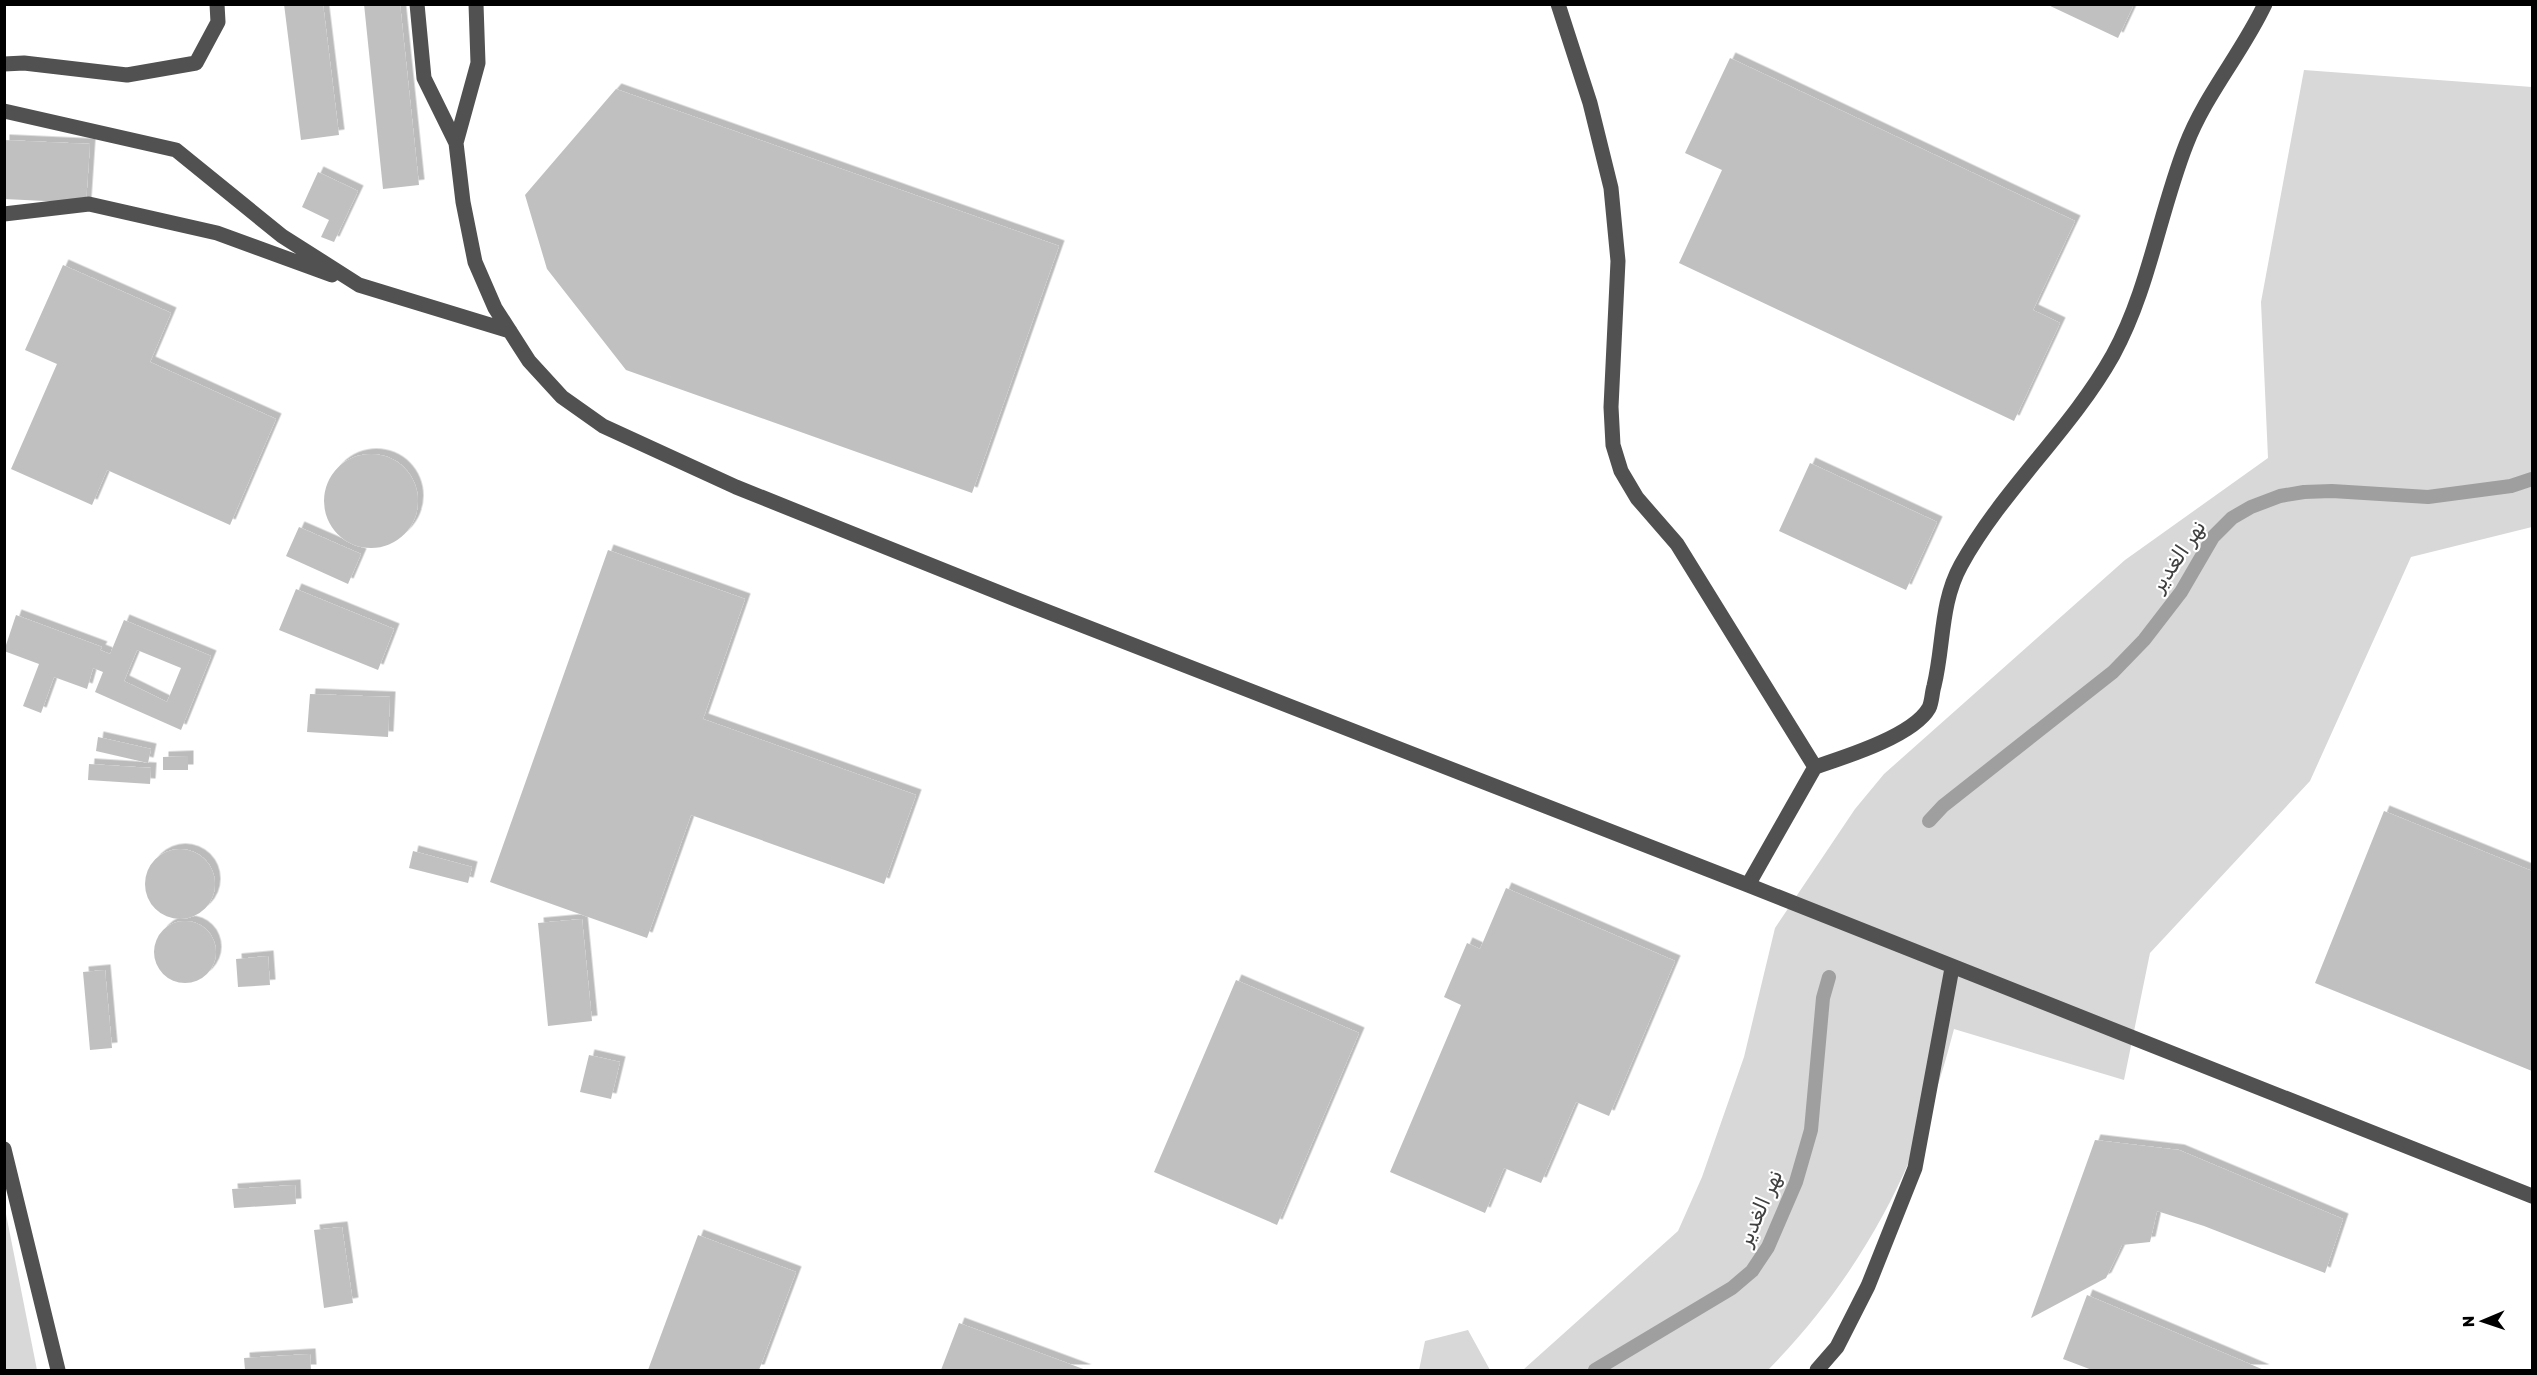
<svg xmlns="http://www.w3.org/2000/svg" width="2537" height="1375" font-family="Rubik,'Noto Naskh Arabic',sans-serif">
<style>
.green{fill:#d8d8d8}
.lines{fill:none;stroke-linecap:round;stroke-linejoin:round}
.stream{stroke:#9f9f9f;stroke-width:14}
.building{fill:#c0c0c0;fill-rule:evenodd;filter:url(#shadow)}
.minor{stroke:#515151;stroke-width:15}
.labels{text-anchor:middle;stroke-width:4.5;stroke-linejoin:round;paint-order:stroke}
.water-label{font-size:21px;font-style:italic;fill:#404040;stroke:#fff}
</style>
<defs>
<filter id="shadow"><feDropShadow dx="5.5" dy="-5.5" stdDeviation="0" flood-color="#0004"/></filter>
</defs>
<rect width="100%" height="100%" fill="#fff"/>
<path class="green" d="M2304,70L2532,87V527L2411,557L2310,781L2150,953L2124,1080L1954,1029C1920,1162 1865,1271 1768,1370H1523L1678,1231L1702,1177L1744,1057L1775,928L1855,809L1884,774L2125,560L2268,458L2261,302Z
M5,1209L37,1370H5Z
M1468,1330L1490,1370H1419L1425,1341Z"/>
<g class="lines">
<path class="stream" d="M1929,821L1943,806L2113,672L2144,640L2181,592L2213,537L2232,518L2251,507L2280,496L2304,492L2332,491L2428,497L2511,486L2532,479
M1595,1370L1732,1288L1752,1271L1768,1247L1796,1182L1811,1130L1823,998L1829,977"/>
</g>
<path class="building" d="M284,4H323L339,135L301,140Z
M364,4H400L419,185L383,189Z
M2046,4H2134L2118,38Z
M1730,58L2075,221L2033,310L2060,323L2014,421L1679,263L1722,170L1685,153Z
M616,89L1059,246L972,493L626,370L547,269L525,195Z
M4,140L90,144L86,203L4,199Z
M318,172L358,191L334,242L321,237L329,220L302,207Z
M63,265L171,313L150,362L276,419L230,525L107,470L92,505L11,469L57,364L25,350Z
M324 501a47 47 0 1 1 94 0a47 47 0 1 1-94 0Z
M1810,463L1937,522L1906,590L1779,531Z
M299,527L361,554L348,584L286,556Z
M608,550L745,599L703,719L916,795L884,884L691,815L647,938L490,882Z
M296,589L394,629L378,670L279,630Z
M16,615L102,647L100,650L110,654L124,620L211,656L181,730L95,692L103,672L93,668L87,689L54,677L41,713L23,706L39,664L4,651ZM137,650L181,668L167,702L124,681Z
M310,694L390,697L388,737L307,732Z
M98,737L151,749L148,763L96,751Z
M188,756V770H163V757Z
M89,764L151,768L150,784L88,780Z
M2384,811L2532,871V1071L2315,983Z
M145 884a35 35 0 1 1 70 0a35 35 0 1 1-70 0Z
M413,851L472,867L468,883L409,868Z
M1506,888L1675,961L1609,1116L1576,1102L1541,1183L1504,1168L1485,1213L1390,1172L1461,1005L1444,997L1467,943L1480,949Z
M582,919L592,1021L548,1026L538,923Z
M154 952a31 31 0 1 1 62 0a31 31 0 1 1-62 0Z
M268,956L270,985L238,987L236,959Z
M105,970L112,1048L90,1050L83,972Z
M1236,980L1359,1033L1277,1225L1154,1172Z
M589,1055L620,1062L611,1099L580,1092Z
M2095,1140L2179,1150L2343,1219L2325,1273L2204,1226L2157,1211L2150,1242L2122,1245L2106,1278L2031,1318Z
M295,1185L296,1204L234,1208L232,1189Z
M342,1227L353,1303L324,1308L314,1230Z
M698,1235L796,1272L759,1370H648Z
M2087,1295L2264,1370H2092L2063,1359Z
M959,1323L1086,1370H941Z
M310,1354L311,1370H245L244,1358Z"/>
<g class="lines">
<path class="minor" d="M417,4L424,78L456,143L463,202L475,262L495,308L529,361L562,397L603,426L736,487L1015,599L1748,885L2532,1196
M1558,4L1590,103L1611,188L1618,261L1611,407L1613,445L1621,471L1637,498L1677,544L1815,767L1748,885
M4,64L24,63L127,75L196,63L218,22L217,4
M4,111L176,150L282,236L359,285L510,331
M456,143L478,63L476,4
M4,214L89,204L217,233L332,275
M1815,767C1845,757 1913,736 1929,708C1932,702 1932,692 1934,686C1944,645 1940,603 1961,565C2003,489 2071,430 2113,355C2149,289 2159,214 2186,145C2205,95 2242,53 2265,4
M4,1149L58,1370
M1817,1370L1837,1347L1868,1286L1915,1168L1952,968"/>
</g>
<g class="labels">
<g class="water-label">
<text transform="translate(2178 556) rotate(-56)" y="7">نهر الغدير</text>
<text transform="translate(1760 1208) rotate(-66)" y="7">نهر الغدير</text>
</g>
</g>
<rect width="2537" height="1375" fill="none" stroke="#000000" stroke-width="12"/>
<g transform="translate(2483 1321) rotate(268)" stroke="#ffffff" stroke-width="4.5" paint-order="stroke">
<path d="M0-4.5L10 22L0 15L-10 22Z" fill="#000000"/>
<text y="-9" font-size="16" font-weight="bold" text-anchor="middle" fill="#000000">N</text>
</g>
</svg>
